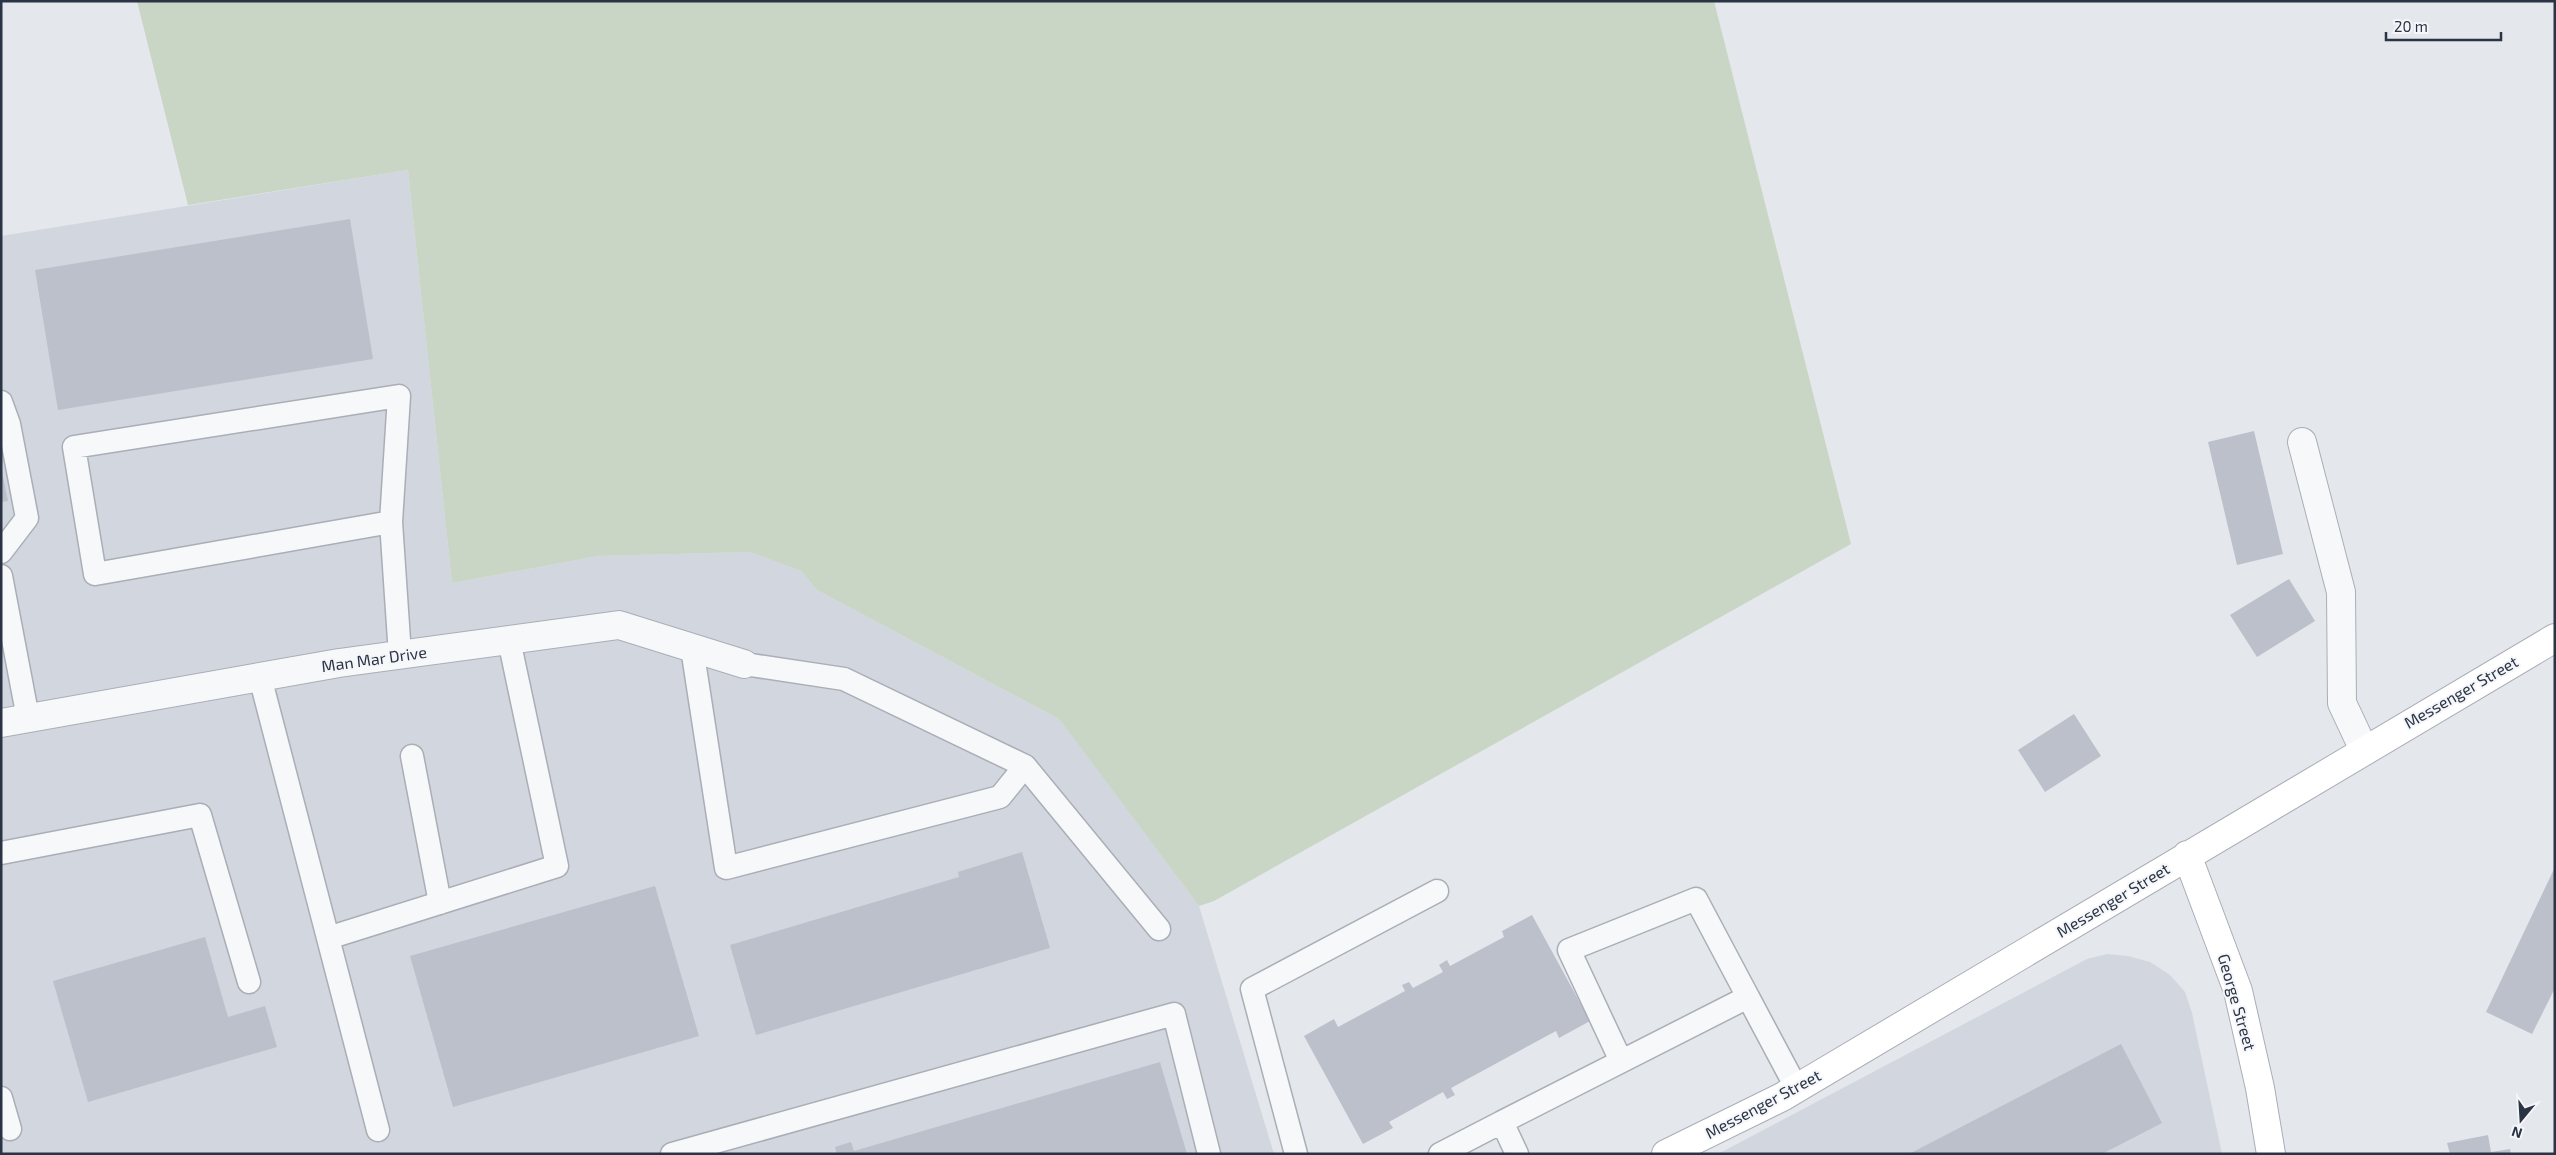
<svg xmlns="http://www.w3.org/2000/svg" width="2556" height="1155" font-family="'Exo 2',sans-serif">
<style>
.built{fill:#d2d6de}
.green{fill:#c9d6c5}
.building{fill:#bbc0ca}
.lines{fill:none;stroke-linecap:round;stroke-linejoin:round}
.service-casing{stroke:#a9aeb7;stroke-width:25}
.minor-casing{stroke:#a9aeb7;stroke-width:30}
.secondary-casing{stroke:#a9aeb7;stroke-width:30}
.service{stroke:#f7f8fa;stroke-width:22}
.minor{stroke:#f7f8fa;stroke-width:28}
.secondary{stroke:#fff;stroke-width:28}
.labels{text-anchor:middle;stroke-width:4;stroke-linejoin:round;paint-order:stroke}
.street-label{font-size:16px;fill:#2b3445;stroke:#f4f6f9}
</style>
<rect width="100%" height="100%" fill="#e4e7ec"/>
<path class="built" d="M408,170L452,583L599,556L750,552L801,571L817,590L1059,719L1199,906L1274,1154H1V236Z
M2107,954L2128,956L2150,962L2170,975L2185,992L2192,1013L2222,1154H1718L2087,959Z"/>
<path class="green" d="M137,1H1714L1851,544L1214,901L1199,906L1059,719L817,590L801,571L750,552L599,556L452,583L408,170L188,205Z"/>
<path class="building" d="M350,219L373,359L58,410L35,270Z
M2254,431L2283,554L2237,565L2208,442Z
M1,467L8,501L1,502Z
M2289,579L2315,621L2257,657L2230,615Z
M2074,714L2101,756L2045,792L2018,750Z
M1022,852L1050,948L756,1035L730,945L959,877L958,872Z
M2555,867V988L2532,1034L2486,1012Z
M655,886L699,1036L453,1107L410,956Z
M1532,915L1590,1021L1559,1038L1556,1031L1451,1088L1455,1095L1447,1099L1443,1092L1389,1122L1393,1128L1363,1144L1304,1036L1334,1019L1338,1027L1405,991L1402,985L1409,982L1413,988L1443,972L1439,965L1447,960L1450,966L1504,937L1502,931Z
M205,937L228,1017L265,1006L277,1047L88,1102L53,981Z
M2121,1044L2162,1123L2102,1154H1909Z
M1160,1062L1187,1154H837L835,1147L851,1142L854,1151Z
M2488,1135L2491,1152L2510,1149L2511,1154H2450L2447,1143Z"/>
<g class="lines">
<g class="service-casing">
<path id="service" d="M1,402L9,424L27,518L1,552
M391,522L95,574L74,447L399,396L391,522L400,655
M1,576L28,718
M692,648L726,868L1000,797L1025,766L844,679L744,664
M260,677L378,1130
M412,756L440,903
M1025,766L1159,929
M1,853L200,815L249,982
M328,938L557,866L509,640
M1621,1061L1569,950L1696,899L1748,997
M1,1098L10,1129
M672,1154L1174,1014L1209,1154
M1296,1154L1252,989L1437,891
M1440,1154L1502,1122
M1517,1154L1502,1122L1748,997L1797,1089"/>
</g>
<g class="minor-casing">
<path id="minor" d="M2302,442L2341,592L2342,703L2364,750
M1,723L339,663L619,625L744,664"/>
</g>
<g class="secondary-casing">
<path id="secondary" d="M2187,855L2238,991L2260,1088L2271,1154
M1666,1154L1782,1097L2555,638"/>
</g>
<use href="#service" class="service"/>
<use href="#minor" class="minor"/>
<use href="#secondary" class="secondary"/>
</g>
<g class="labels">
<g class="street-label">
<text transform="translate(374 659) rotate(-8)" y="6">Man Mar Drive</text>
<text transform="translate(2461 692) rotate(-30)" y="6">Messenger Street</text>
<text transform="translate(2113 900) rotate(-31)" y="6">Messenger Street</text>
<text transform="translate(2237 1002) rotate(74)" y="6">George Street</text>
<text transform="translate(1763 1104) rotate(-28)" y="6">Messenger Street</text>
</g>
</g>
<rect width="2556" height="1155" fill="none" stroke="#2b3445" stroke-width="5"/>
<g transform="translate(2521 1120) rotate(198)" stroke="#f4f6f9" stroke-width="4" paint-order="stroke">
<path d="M0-4L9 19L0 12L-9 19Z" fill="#2b3445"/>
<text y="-8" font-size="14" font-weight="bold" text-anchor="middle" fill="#2b3445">N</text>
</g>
<path d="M2386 32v8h115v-8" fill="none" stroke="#2b3445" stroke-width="2.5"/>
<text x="2394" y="32" font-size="15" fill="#2b3445" stroke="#f4f6f9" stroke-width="4" paint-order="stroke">20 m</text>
</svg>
